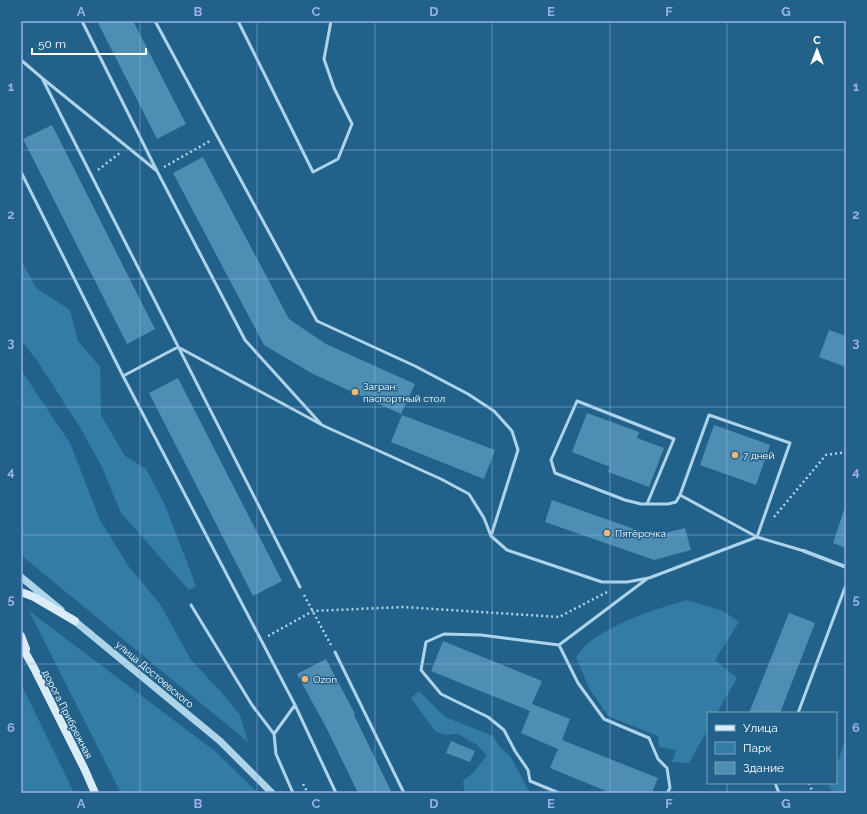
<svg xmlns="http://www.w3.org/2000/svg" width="867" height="814" font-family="Raleway,sans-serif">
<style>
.green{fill:#337ca5}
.building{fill:#4f8eb3}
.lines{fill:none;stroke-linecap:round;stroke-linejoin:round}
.path{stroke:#aed4ea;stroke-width:2.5;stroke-dasharray:2 3;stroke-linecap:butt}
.service{stroke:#aed4ea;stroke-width:3}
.minor{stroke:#aed4ea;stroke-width:4}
.tertiary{stroke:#aed4ea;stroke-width:7}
.secondary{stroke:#d9ecf8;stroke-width:8}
.grid{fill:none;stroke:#99afed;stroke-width:1;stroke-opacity:0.55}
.poi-dot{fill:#f6b770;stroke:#22628a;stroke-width:1.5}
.labels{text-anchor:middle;stroke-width:3;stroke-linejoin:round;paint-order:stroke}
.poi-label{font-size:10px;fill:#fff;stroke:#22628a;text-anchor:start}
.street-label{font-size:10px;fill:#fff;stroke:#22628a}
.neatline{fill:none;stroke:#99afed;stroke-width:1.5}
.grid-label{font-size:13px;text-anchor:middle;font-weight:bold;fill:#99afed}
</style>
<rect width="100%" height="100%" fill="#22628a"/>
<path class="green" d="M21,260L36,288L70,310L78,341L100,367L101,415L125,456L146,469L165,505L196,586L189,590L121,513L101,465L81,429L38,362L21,340Z
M21,370L70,443L100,520L129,567L160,604L191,660L222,693L240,715L248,742L21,555Z
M687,600L723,611L739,622L715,660L737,678L717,713H708V729L689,763L672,762L676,750L659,747L658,736L608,716L589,688L576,657C580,653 583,647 588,643C617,621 653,610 687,600Z
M29,611L216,752L258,793H121Z
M21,684L68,780L74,793H21Z
M419,691L445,717L493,736L500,747L510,756L529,791L534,793H465L463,781L474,772L487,755L476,744L458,734L445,735L435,731L411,698Z
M846,738V793H834L829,787L831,783H836V767Z"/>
<path class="building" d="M97,21H133L186,124L157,139Z
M52,125L155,329L127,344L23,139Z
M203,157L289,319L326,344L415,384L401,414L313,374L264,345L173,173Z
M829,330L846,336V367L819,357Z
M178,378L282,581L253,596L149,393Z
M587,413L639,432L637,438L664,448L649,487L608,472L610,467L572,452Z
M402,415L495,450L484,479L391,442Z
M714,425L770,445L756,485L700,465Z
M552,500L654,536L685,528L691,550L654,560L545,522Z
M844,510H846V548L833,543Z
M789,613L815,623L780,713H749Z
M443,641L542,681L532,704L570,719L562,740L658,778L652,793H611L550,768L558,749L521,733L530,711L431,671Z
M326,659L355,714L354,715L392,793H358L327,729L297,674Z
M451,741L475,751L470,762L446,753Z"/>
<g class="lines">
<path class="path" d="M164,167L210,141
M98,170L121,152
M774,517L826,455L846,452
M304,595L331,645
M268,636L313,611L403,607L559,617L609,591
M809,783L813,793
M303,784L308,793"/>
<path class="service" d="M82,21L157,171L42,78L300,587
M155,21L317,321L415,366L468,394L494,411L512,431L518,450L491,536
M238,21L313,172L338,159L352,124L334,88L324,59L331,21
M21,60L42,78
M157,171L245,340L321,424
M21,172L123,376L178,347L324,426L441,479L469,494L484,518L491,536L507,550L602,582H627L649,578L757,537
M123,376L295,705L336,793
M680,495L709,415L790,443L757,537
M647,504L674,439L577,401L551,460L555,473L625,500L641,504H668L676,502L680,495L757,537L804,551
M191,605L252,705L274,734
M559,645L578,683L604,719L649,738L658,759L667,768L670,788L667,793
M335,652L404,793
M798,713L846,585
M775,783L779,793
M293,793L276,754L274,734L295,705
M559,793L530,781L528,770L515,751L504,730L488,717L441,694L421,670L426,642L444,634L481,635L559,645L648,578"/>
<path class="minor" d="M804,551L846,567"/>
<path class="tertiary" d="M21,577L61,610
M71,618L220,741L272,793"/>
<path class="secondary" d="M21,592L34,597L75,621
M21,636L26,649
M21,645L34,668L85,770L95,793"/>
</g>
<path class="grid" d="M140,21V793M257,21V793M375,21V793M492,21V793M610,21V793M727,21V713M21,150H846M21,279H846M21,407H846M21,535H846M21,664H846M727,783V793"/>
<g class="poi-dot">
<circle cx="355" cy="392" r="4"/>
<circle cx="735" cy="455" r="4"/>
<circle cx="607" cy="533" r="4"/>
<circle cx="305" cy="679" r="4"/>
</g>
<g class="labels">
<g class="poi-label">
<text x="363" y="390">Загран.<tspan x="363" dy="12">паспортный стол</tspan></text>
<text x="743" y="459">7 дней</text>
<text x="615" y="537">Пятёрочка</text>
<text x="313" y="683">Ozon</text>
</g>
<g class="street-label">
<text transform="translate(155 674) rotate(40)" y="4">улица Достоевского</text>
<text transform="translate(68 714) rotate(63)" y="4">дорога Прибрежная</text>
</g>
</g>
<rect width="867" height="814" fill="none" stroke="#22628a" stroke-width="44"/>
<rect x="707" y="712" width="130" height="72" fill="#22628a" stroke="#7aa1b9"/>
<rect x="715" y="725" width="20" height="6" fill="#d9ecf8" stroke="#7aa1b9"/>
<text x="743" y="732" font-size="12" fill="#ffffff">Улица</text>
<rect x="715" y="742" width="20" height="12" fill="#337ca5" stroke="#7aa1b9"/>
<text x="743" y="752" font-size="12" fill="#ffffff">Парк</text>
<rect x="715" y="762" width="20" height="12" fill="#4f8eb3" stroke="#7aa1b9"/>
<text x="743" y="772" font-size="12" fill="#ffffff">Здание</text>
<g transform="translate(817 50)" stroke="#22628a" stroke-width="3" paint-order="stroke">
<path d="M0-3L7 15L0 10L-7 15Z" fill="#ffffff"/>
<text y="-6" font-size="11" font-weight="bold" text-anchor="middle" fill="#ffffff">С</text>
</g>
<path d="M32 48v6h114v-6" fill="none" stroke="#ffffff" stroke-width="2"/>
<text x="38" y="48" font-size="12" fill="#ffffff" stroke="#22628a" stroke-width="3" paint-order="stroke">50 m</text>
<rect x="22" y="22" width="823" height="770" class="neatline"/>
<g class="grid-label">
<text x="81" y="16">A</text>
<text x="198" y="16">B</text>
<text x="316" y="16">C</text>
<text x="434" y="16">D</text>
<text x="551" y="16">E</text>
<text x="669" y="16">F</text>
<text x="786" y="16">G</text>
<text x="11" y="91">1</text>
<text x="856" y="91">1</text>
<text x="11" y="219">2</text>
<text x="856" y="219">2</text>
<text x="11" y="347">3</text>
<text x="856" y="347">3</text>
<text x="11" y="476">4</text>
<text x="856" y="476">4</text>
<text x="11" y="604">5</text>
<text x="856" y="604">5</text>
<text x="11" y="732">6</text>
<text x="856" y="732">6</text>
<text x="81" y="808">A</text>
<text x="198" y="808">B</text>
<text x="316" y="808">C</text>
<text x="434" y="808">D</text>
<text x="551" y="808">E</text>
<text x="669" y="808">F</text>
<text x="786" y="808">G</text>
</g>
</svg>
